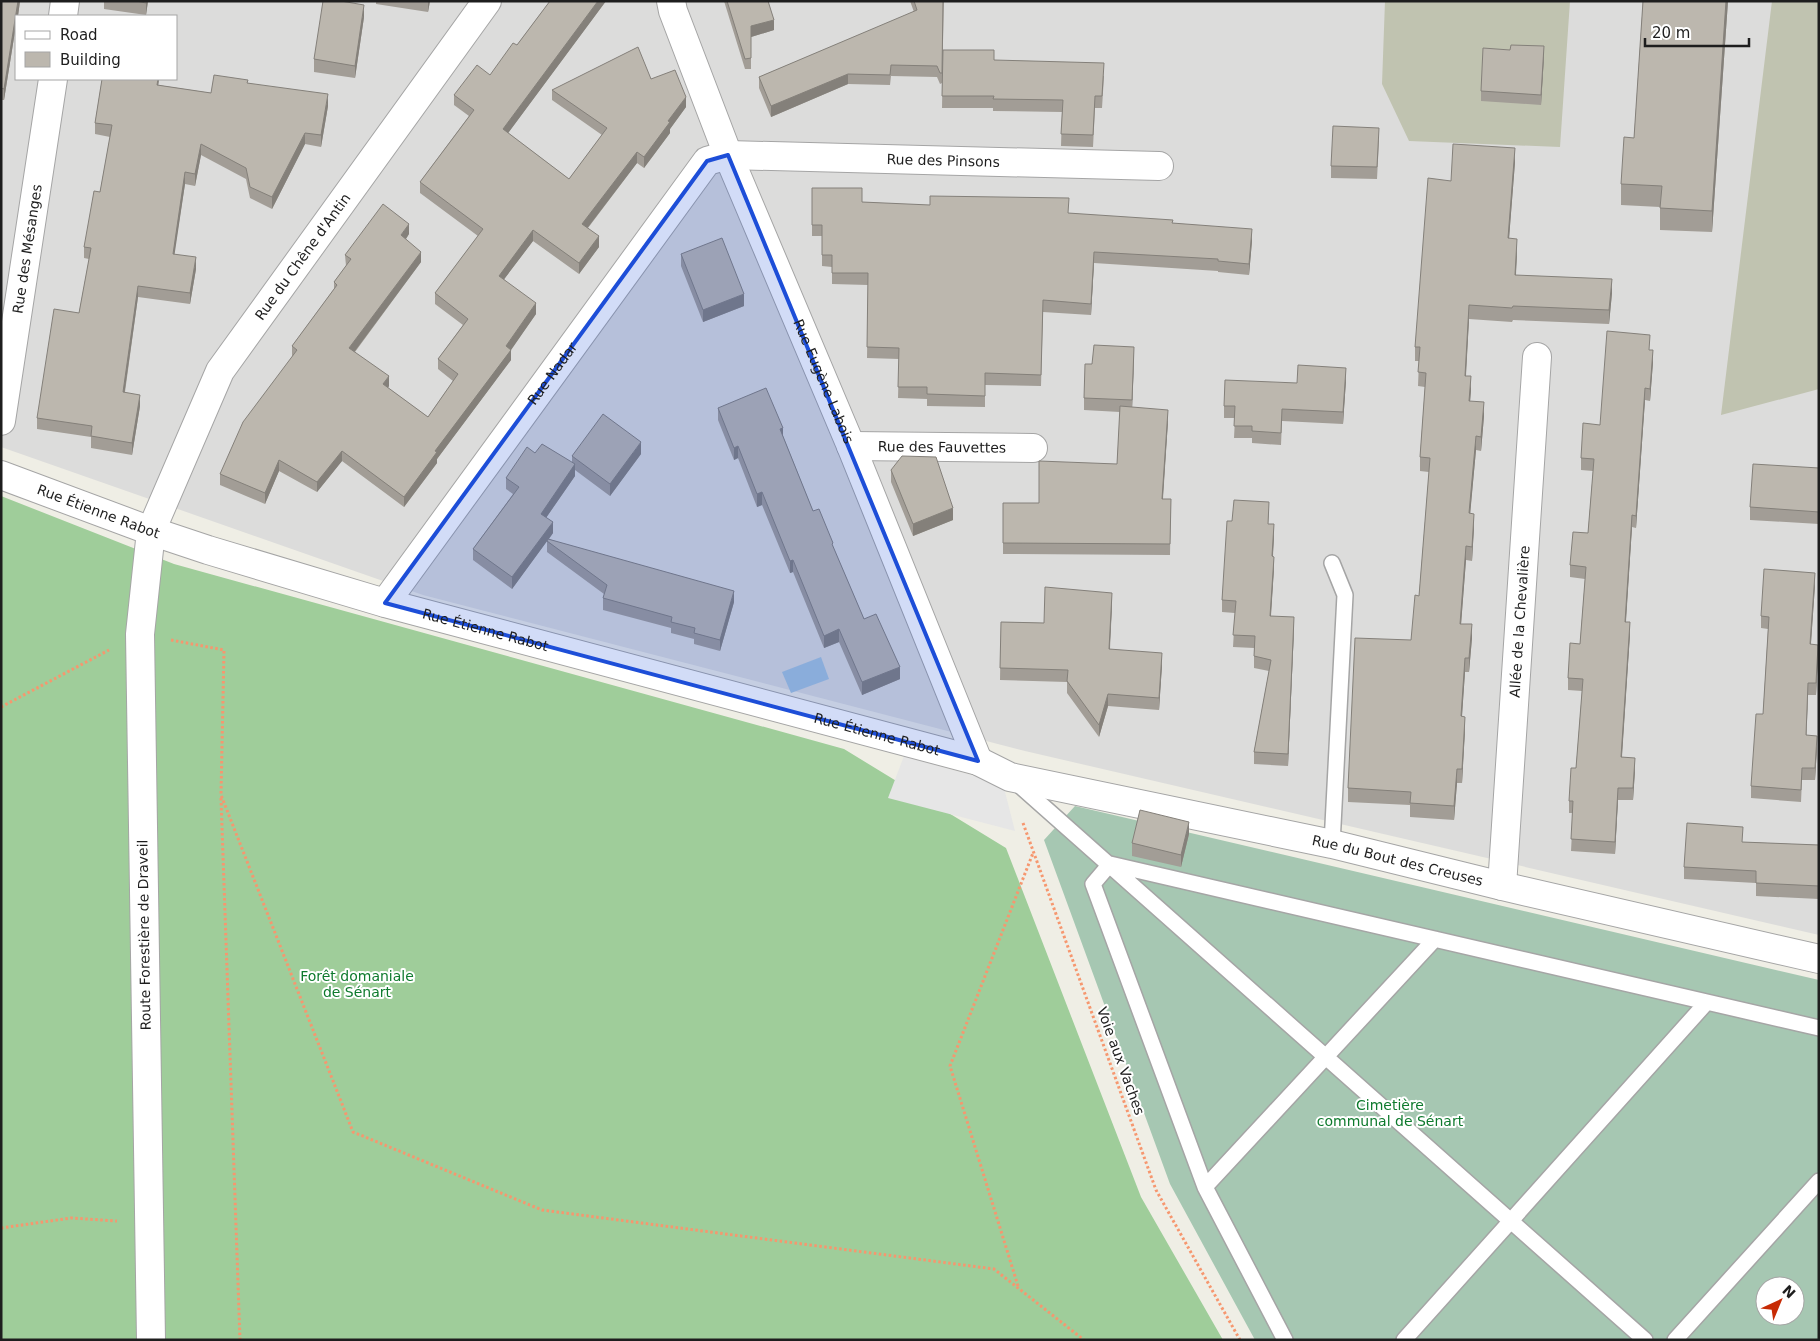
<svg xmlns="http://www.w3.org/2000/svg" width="1820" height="1341" font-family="'DejaVu Sans',sans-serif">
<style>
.residential{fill:#dcdcdb;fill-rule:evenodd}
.construction{fill:#c0c3b0}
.forest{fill:#9fcd9a}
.cemetery{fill:#a6c7b2;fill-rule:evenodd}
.parking{fill:#e6e6e6}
.water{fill:#a6c5dc}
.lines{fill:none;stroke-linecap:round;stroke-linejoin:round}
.lane-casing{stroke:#a5a5a5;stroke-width:18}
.street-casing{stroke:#a5a5a5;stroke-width:30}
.path{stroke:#f6976f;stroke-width:3;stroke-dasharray:2.5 2.5;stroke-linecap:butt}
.lane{stroke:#fff;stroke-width:15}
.street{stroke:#fff;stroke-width:28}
.wall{fill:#a29d96}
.shaded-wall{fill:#84807a}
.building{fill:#bcb7ae;stroke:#84807a}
.marked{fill:#1d4ed8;fill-opacity:0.2;stroke:#1d4ed8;stroke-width:4;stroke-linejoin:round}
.labels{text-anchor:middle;stroke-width:4;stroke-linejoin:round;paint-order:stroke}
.street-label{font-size:14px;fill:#1e1e1e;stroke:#fff}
.park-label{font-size:14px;fill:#0e7a2d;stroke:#fff}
</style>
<rect width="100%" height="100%" fill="#efeee5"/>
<path class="residential" d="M1,1H1819V935L1025,751L423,595L1,447ZM16,16H176V79H16Z"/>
<path class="construction" d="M1385,1H1570L1560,147L1409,141L1382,84Z
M1772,1H1819V389L1721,415Z"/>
<path class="forest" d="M1,496L174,564L844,749L1006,848L1141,1197L1223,1340H1Z"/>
<path class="cemetery" d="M1075,806L1819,980V1340H1255L1170,1184L1044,840ZM1765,1286H1795V1316H1765Z"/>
<path class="parking" d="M904,756L1003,784L1015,831L888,798Z"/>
<path class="water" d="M821,657L829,679L791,693L782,672Z"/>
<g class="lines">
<g class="lane-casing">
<path id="lane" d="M1017,783L1645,1340
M1332,844L1345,595L1332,563
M1205,1187L1435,939
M1285,1340L1205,1187L1093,884L1110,864L1819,1028
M1404,1340L1707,1002
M1675,1340L1819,1181"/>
</g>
<g class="street-casing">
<g id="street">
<path id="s1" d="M671,1L673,11L728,155L851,446L978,761"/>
<path d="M63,16L65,1"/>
<path id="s2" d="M1,421L53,79"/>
<path id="s3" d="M851,446L1033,448"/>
<path id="s4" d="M1,475L151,531L208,550L385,603L978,761L1010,777L1332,844L1502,886L1819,959"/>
<path id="s5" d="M385,603L707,161L728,155L1159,166"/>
<path id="s6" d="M1502,886L1537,357"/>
<path id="s7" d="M151,1340L140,634L151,531L220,371L487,1"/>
</g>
</g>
<path class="path" d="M171,640L224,650L221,795L353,1132L542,1210L994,1269L1084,1340
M1,707L109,650
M221,798L240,1340
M1023,823L1156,1190L1240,1340
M1,1228L71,1218L117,1221
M1018,1286L950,1066L1033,853"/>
<use href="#lane" class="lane"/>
<use href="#street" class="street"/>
</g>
<path class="wall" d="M1,1H20L18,16H16V25L4,100H1Z
M104,1H148L146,15L104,9Z
M376,1H430L428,12L376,4Z
M550,1H606L508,133L569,179L602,135L552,100V90L651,79L686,107L670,129V133L644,168L637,163L588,228L599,247L579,274L533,241L504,279L536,314L511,349V360L437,459V463L404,507L342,461L317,492L279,471L265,504L220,485V474L292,357V346L334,289V282L346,266L345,255L409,234L406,239L421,262L355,352L389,386L388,388L428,417L453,381L438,369V359L463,325L435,304V293L478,236L420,193V182L469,116L454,105V95L490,75L517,45Z
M724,1H768L774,30L751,37V69H745Z
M910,1H944L942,83L940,84L937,77L891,76L890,85L848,84L771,117L759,88V77L914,12Z
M1643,1H1728L1712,232L1660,230V207L1621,205V184L1634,138Z
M364,17L355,78L314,72V59Z
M943,50L994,60L1104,76L1102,108H1095L1093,147L1061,146L1062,112L993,111V108H942Z
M1544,56L1541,105L1481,101V91Z
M102,79H159L158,85L211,93L248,83L328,106L321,147L305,144L272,209L250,198L246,179L201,155L195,186L185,184L174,254L196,269L190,304L138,297L125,392L140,406L132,455L91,448V437L37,429V418L79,313L89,259L84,258V247L100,192L110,137L95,134V123Z
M1379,140L1377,179L1331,178V166Z
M1515,162L1509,238L1517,253L1516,275L1612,293L1609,324L1513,320L1512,322L1469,319L1466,376L1471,390L1470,401L1484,416L1481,451L1476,450L1470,513L1474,527L1472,561L1466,560L1461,624L1472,638L1469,672H1465L1462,716L1465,730L1462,783H1457L1454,820L1410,817V805L1348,802V788L1411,640L1419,596L1429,472L1420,471V457L1425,387L1418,386L1419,361H1415V347L1451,181Z
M812,188L862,202L1069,213L1173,223L1252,241L1249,275L1218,272V271L1094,263L1091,315L1043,312L1041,386L985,385V407L927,406V399L898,398L899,359L867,358L868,285L832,284V267L822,266V236H812Z
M681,254L744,306L703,322L681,266Z
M1650,350L1653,362L1650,401L1645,400L1636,528L1632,527L1626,622L1630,634L1622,757L1635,770L1633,800H1618L1615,854L1571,851L1573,813H1569V801L1576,768L1582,691L1568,690V678L1580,644L1585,579L1570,577V565L1588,533L1593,471L1581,470V458L1600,425Z
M1134,359L1132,407L1168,421L1163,499H1171L1170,555L1003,554V503H1039L1117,464L1120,412L1084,410V398L1092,364Z
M1346,380L1343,424L1282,421L1281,445L1252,443V438H1234L1235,418H1224V406L1297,383Z
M718,408L783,436L813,511L833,547L864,619L900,679L862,695L839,642L824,648L793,572L790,573L762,505L757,507L738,458L734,460L718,420Z
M641,454L610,496L575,470V476L546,518L553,533L549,539L734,602L720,651L694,644V639L671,633V628L603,610V598L604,594L547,552V541L512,589L473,560V549L513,494L506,489V478L572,463V456Z
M1819,468V524L1750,520V507Z
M891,470L953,520L913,536L891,482Z
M1269,514L1268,524L1274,536L1273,556L1274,568L1271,616L1294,629L1288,766L1254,764V752L1269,671L1254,668V648L1233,647L1235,613L1222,612V600L1232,521Z
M1815,585L1811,644L1818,657L1816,695H1808L1806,735L1817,748L1815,780H1802L1801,802L1751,798V786L1763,714L1768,629L1761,628V616Z
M1112,605L1110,649L1162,665L1159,710L1108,706L1099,737L1067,693V682L1000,680L1001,622L1044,623Z
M1189,834L1181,867L1132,856V843Z
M1743,842L1819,845V899L1756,896V883L1684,879V867Z"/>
<path class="shaded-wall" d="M18,1H20L18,16H16V25L4,100V89Z
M146,1H148L146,15Z
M428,1H430L428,12Z
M598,1H606L503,140V129Z
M1726,1H1728L1712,232V211Z
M364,5V17L355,78V66Z
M774,20V30L751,37V69V26Z
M1544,46V56L1541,105V95Z
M848,74V84L771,117V106Z
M158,79H159L157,96V85Z
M328,94V106L321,147V135Z
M686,97V107L670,129V133L644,168V157L668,121Z
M305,133V144L272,209V197Z
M201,144V155L195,186V174Z
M1515,148V162L1508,252V238Z
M637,152V163L582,235V224Z
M185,172V184L173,265V254Z
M409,224V234L401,246V235Z
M1252,229V241L1249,275V264Z
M533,230V241L499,286V276Z
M599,236V247L579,274V263Z
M1517,239V253L1515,289V275Z
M421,252V262L349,359V348Z
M1094,252V263L1091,315V304Z
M196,257V269L190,304V293Z
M1612,279V293L1609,324V310Z
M138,286V297L123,403V392Z
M744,294V306L703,322V310Z
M536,303V314L507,356L511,350V360L437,459V463L404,507V497L506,346Z
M1469,305V319L1465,390V376Z
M1134,347V359L1132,412V400Z
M1653,350V362L1650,401V389Z
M1346,368V380L1343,424V412Z
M389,376V386L383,395V384Z
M1471,376V390L1469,415V401Z
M1645,388V400L1636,528V516Z
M140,395V406L132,455V443Z
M1484,402V416L1481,451V437Z
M1168,410V421L1162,510V499Z
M783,428V440L780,429Z
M1476,436V450L1469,527V513Z
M641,442V454L610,496V484Z
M738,446V458L734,460V448Z
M342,451V461L317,492V482Z
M279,460V471L265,504V493Z
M575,464V476L541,525V514Z
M762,492V505L757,507V494Z
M953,508V520L913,536V524Z
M1474,514V527L1472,561V547Z
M1632,515V527L1625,634V622Z
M553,522V533L512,589V577Z
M1274,524V536L1272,568V556Z
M1466,546V560L1460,638V624Z
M1274,557V568L1270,628V616Z
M793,560V572L790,573V561Z
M1815,573V585L1810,656V644Z
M734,591V602L720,651V640Z
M1112,593V605L1109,661V649Z
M1294,617V629L1288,766V754Z
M1630,622V634L1621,769V757Z
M1472,624V638L1469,672V658Z
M839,629V642L824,648V636Z
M1818,645V657L1816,695V683Z
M1162,653V665L1159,710V698Z
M1465,658V672L1461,730V716Z
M900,667V679L862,695V682Z
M1808,683V695L1806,747V735Z
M1108,694V706L1099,737V725Z
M1465,717V730L1462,783V769Z
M1817,736V748L1815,780V768Z
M1635,758V770L1633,800V788Z
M1457,769V783L1454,820V806Z
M1618,788V800L1615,854V842Z
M1189,822V834L1181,867V855Z"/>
<path class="building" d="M1,1H18L4,89L1,88Z
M136,1H146V3Z
M323,1H341L364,5L355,66L314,59Z
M550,1H598L503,129L569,179L607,128L552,90L638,47L651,79L675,70L686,97L668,121L670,122L644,157L637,152L582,224L599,236L579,263L533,230L499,276L536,303L506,346L511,350L435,451L437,452L404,497L342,451L317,482L279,460L265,493L220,474L243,422L297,350L292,346L337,285L334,282L351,259L345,255L383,204L409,224L401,235L421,252L349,348L389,376L383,384L428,417L458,374L438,359L468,319L435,293L483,229L420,182L474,110L454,95L477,65L490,75L513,43L517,45Z
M727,1H768L774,20L751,26V58L745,59Z
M914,1H943L942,73H940L937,66L891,65L890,75L848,74L771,106L759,77L917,10Z
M1643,1H1726L1712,211L1660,208L1662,186L1621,184L1624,137L1634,138Z
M1511,45L1544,46L1541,95L1481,91L1483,48L1510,50Z
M943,50H994V60L1104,63L1102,96H1095L1093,135L1061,134L1063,100L993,99L994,96H942Z
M214,75L248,80L247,83L328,94L321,135L305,133L272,197L250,187L246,168L201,144L195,174L185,172L173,254L196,257L190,293L138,286L123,392L140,395L132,443L91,436L92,426L37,418L54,309L79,313L91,248L84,247L94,191L100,192L112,125L95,123L102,79H158L157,85L211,93Z
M1333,126L1379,128L1377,167L1331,166Z
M1453,144L1515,148L1508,238L1517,239L1515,275L1612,279L1609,310L1513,306L1512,308L1469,305L1465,376H1471L1469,401L1484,402L1481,437L1476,436L1469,513L1474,514L1472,547L1466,546L1460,624H1472L1469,658H1465L1461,716L1465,717L1462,769H1457L1454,806L1410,803L1411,792L1348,788L1355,638L1411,640L1415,595L1419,596L1430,458L1420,457L1426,373L1418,372L1420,347H1415L1428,178L1451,181Z
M812,188H862V202L930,205V196L1069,198L1068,213L1173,220L1172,223L1252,229L1249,264L1218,261V259L1094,252L1091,304L1043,300L1041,375L985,373V396L927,394V387H898L899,348L867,347L868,273H832V255H822V225H812Z
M722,238L744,294L703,310L681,254Z
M1607,331L1650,335L1649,350H1653L1650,389L1645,388L1636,516L1632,515L1625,622H1630L1621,757L1635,758L1633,788H1618L1615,842L1571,839L1573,801H1569L1571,768H1576L1583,679L1568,678L1570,643L1580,644L1586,567L1570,565L1573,532L1588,533L1594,459L1581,458L1583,423L1600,425Z
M1094,345L1134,347L1132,400L1084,398L1085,364H1092Z
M1298,365L1346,368L1343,412L1282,409L1281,433L1252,431V426H1234L1235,406H1224L1225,380L1297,383Z
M766,388L783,428L780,429L813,511L819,509L833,543L832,544L864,619L876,614L900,667L862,682L839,629L824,636L793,560L790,561L762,492L757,494L738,446L734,448L718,408Z
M1120,406L1168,410L1162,499H1171L1170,544L1003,543V503H1039V461L1117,464Z
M603,414L641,442L610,484L572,456Z
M542,444L575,464L541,514L553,522L512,577L473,549L519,487L506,478L527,447L535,453Z
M902,456L936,457L953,508L913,524L891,470Z
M1753,464L1819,468V512L1750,507Z
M1234,500L1269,502L1268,524H1274L1272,556L1274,557L1270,616L1294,617L1288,754L1254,752L1271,660L1254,656L1255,636L1233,635L1236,601L1222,600L1227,521H1232Z
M548,539L734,591L720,640L694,633L695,628L671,622L672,617L603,598L607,585L547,541Z
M1764,569L1815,573L1810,644L1818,645L1816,683H1808L1806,735L1817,736L1815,768H1802L1801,790L1751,786L1756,714H1763L1769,617L1761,616Z
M1045,587L1112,593L1109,649L1162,653L1159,698L1108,694L1099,725L1067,681L1068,670L1000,668L1001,622L1044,623Z
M1140,810L1189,822L1181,855L1132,843Z
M1687,823L1743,827L1742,842L1819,845V886L1756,883V871L1684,867Z"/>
<path class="marked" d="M728,155L978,761L385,603L707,161Z"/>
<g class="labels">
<g class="street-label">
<text dy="5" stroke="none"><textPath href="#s5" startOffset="784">Rue des Pinsons</textPath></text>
<text dy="5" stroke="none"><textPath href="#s2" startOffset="174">Rue des Mésanges</textPath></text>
<text dy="5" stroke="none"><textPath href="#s7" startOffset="1125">Rue du Chêne d'Antin</textPath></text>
<text dy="5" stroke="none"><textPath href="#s5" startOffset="284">Rue Nadar</textPath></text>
<text dy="5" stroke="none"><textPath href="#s1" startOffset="410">Rue Eugène Labois</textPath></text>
<text dy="5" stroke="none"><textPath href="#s3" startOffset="91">Rue des Fauvettes</textPath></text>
<text dy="5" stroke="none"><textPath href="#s4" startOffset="104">Rue Étienne Rabot</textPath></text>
<text dy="5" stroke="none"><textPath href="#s6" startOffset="265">Allée de la Chevalière</textPath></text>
<text dy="5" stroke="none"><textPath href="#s4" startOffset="509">Rue Étienne Rabot</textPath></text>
<text dy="5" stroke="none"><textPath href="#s4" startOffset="914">Rue Étienne Rabot</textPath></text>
<text dy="5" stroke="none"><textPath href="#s4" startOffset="1451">Rue du Bout des Creuses</textPath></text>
<text transform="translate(144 935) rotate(-91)" y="5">Route Forestière de Draveil</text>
<text transform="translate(1121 1061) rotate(70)" y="5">Voie aux Vaches</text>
</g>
<g class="park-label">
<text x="357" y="981">Forêt domaniale<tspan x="357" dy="16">de Sénart</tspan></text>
<text x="1390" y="1110">Cimetière<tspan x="1390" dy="16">communal de Sénart</tspan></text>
</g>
</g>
<rect width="1820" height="1341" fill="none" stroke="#1e1e1e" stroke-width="5"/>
<rect x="15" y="15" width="162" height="65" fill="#ffffff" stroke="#a5a5a5"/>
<rect x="25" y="31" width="25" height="8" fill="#ffffff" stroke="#a5a5a5"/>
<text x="60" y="40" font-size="15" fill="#1e1e1e">Road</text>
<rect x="25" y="52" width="25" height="15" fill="#bcb7ae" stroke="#a5a5a5"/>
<text x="60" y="65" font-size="15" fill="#1e1e1e">Building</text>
<g transform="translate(1780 1301) rotate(44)"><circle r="24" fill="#ffffff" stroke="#a5a5a5"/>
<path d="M0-4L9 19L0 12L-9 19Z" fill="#c72b05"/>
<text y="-8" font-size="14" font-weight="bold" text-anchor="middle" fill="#1e1e1e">N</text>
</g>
<path d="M1645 38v8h104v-8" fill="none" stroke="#1e1e1e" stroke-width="2.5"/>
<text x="1652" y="38" font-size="15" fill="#1e1e1e" stroke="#ffffff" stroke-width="4" paint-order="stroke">20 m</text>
</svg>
